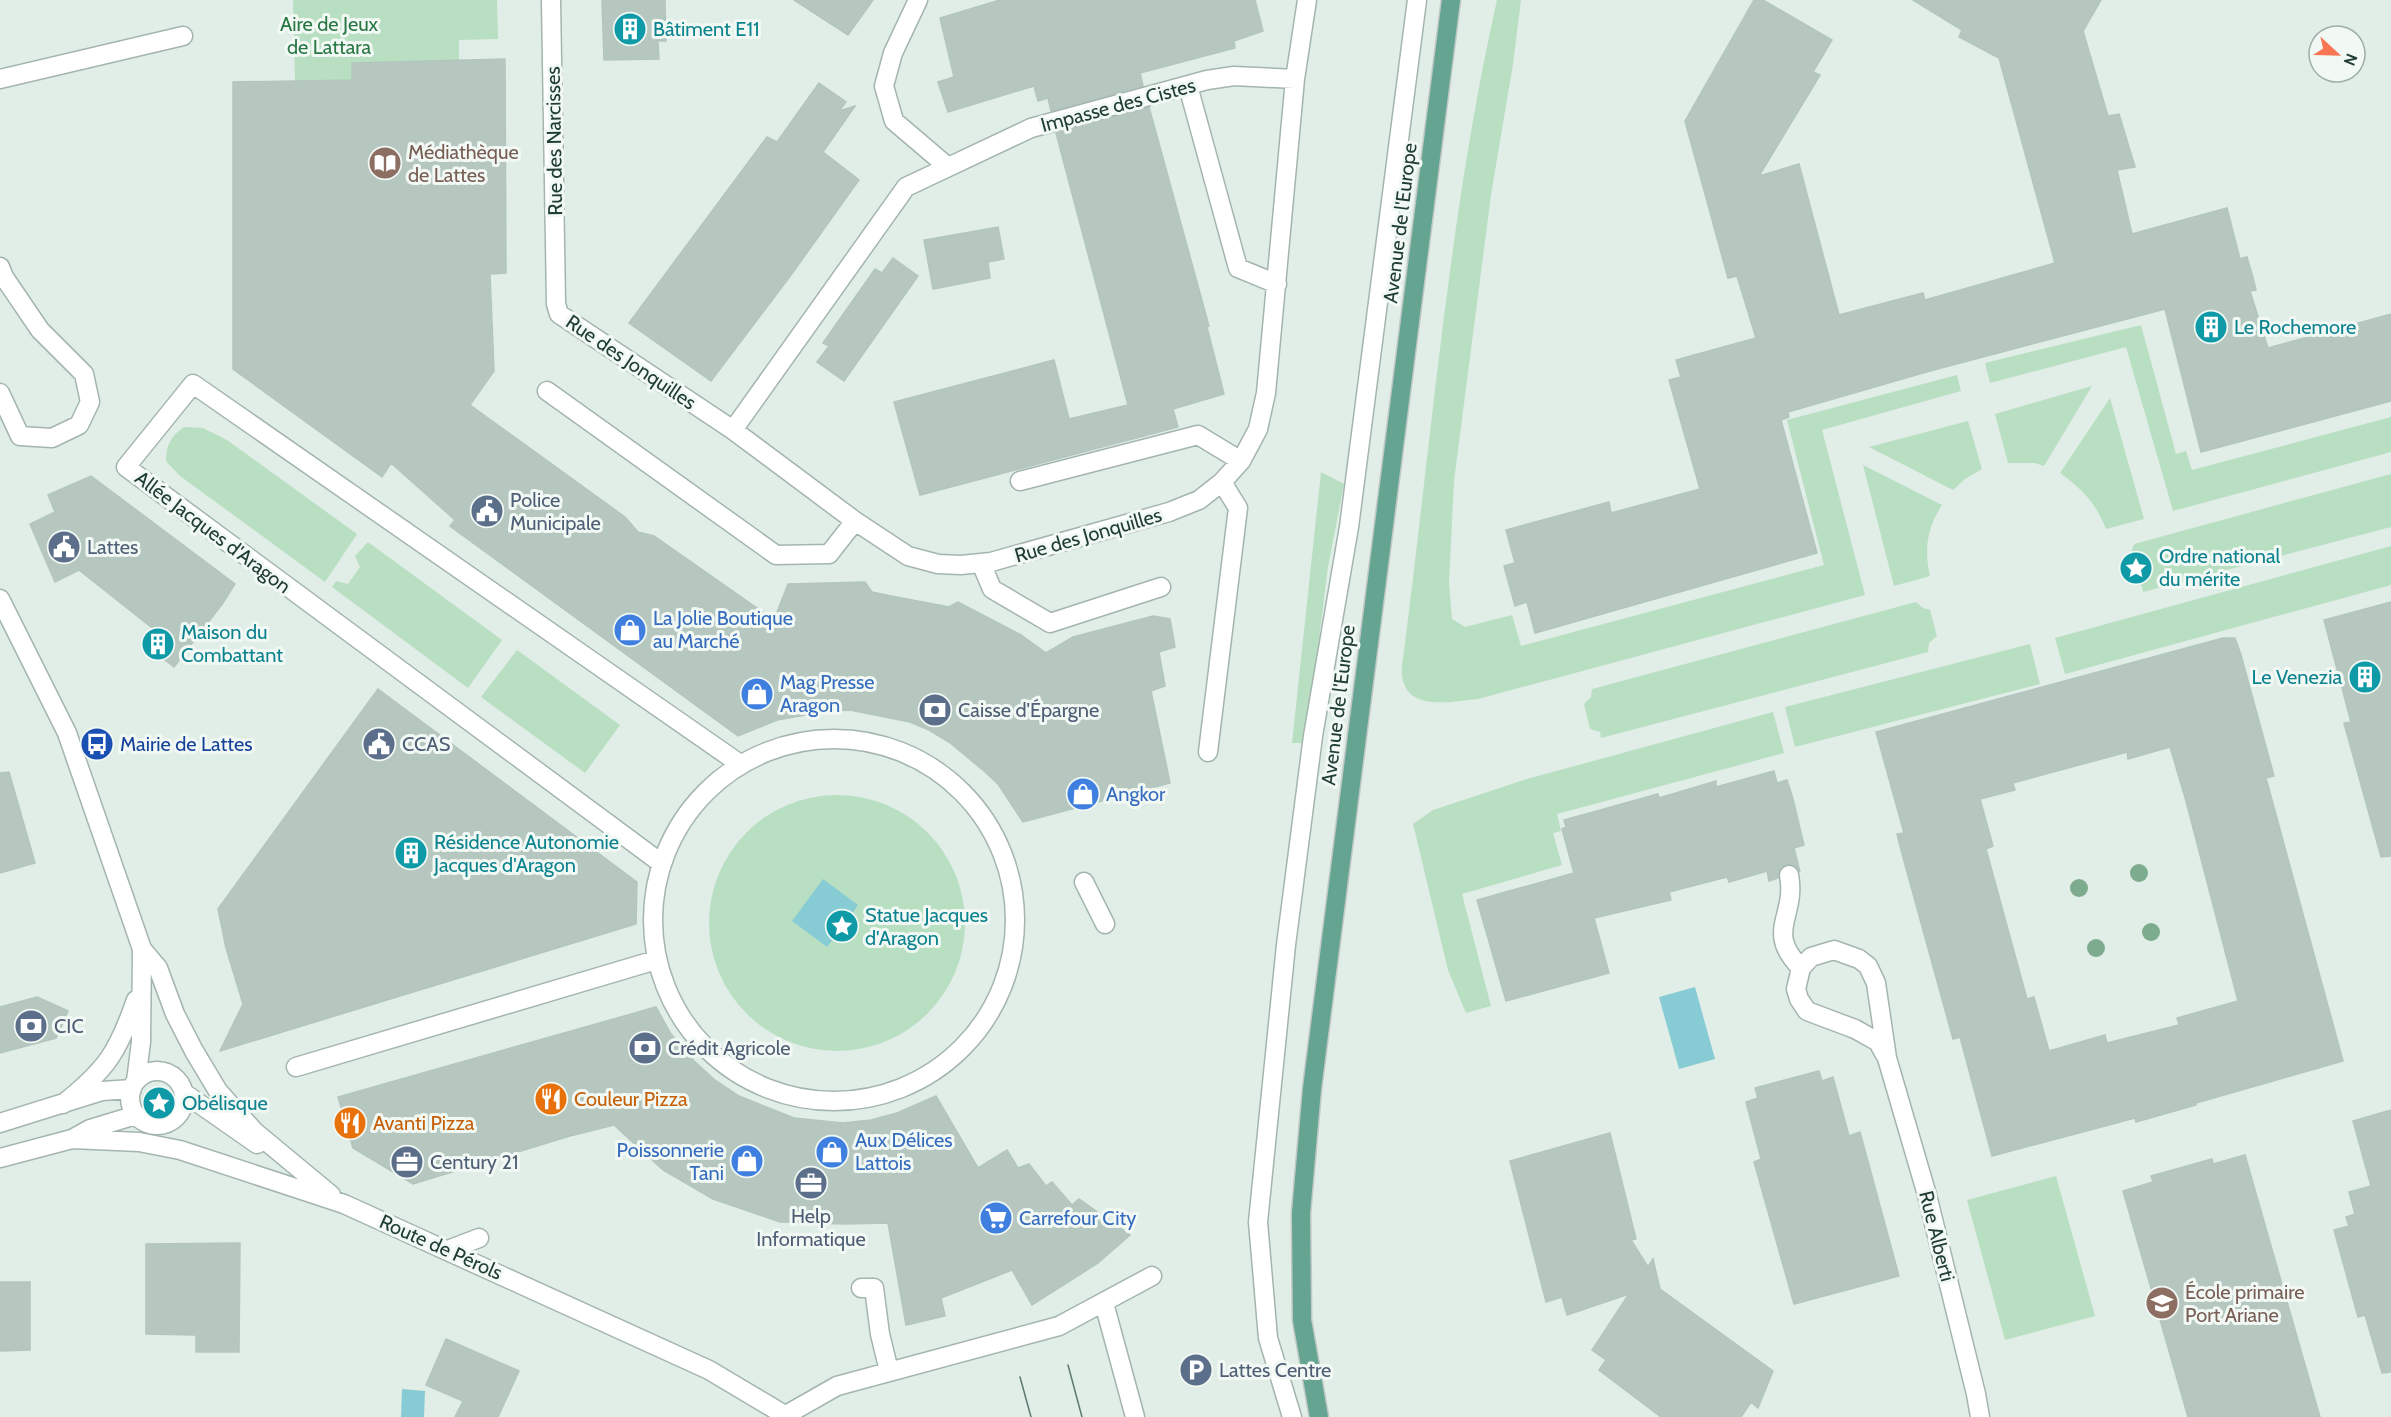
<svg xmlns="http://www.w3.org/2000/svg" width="2391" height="1417" font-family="Cabin,sans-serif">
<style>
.green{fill:#b9dfc2}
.water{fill:#87cbd4}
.building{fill:#b6c7c0;stroke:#b3c6be;stroke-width:1.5;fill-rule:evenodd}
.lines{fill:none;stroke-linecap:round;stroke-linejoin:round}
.minor-casing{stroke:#a4b5ae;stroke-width:21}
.major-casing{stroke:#c1c9c6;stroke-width:21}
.minor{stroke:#fff;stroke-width:18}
.major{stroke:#64a491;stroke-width:18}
.tram{stroke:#5b7a70;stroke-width:1.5}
.tree{fill:#7cac8d}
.labels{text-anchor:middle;stroke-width:6;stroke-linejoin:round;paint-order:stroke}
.park-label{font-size:20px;fill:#297744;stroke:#f2f9f5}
.culture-label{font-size:20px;fill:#0d838f;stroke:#f2f9f5;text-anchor:start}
.street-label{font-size:20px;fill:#213e35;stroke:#f2f9f5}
.education-label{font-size:20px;fill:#785e54;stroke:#f2f9f5;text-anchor:start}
.service-label{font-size:20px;fill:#4e5e75;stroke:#f2f9f5;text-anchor:start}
.shop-label{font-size:20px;fill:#366cbe;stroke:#f2f9f5;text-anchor:start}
.transit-label{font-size:20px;fill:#164399;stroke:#f2f9f5;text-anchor:start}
.food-label{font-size:20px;fill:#c56008;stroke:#f2f9f5;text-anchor:start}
</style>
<rect width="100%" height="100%" fill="#e1ede7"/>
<path class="green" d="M293,0H497L498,39L459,40V60L352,63V80L295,82Z
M1497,0H1521L1513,64L1491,195L1454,481L1449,582L1452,619L1465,627L1512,615L1521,646L1824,565L1787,420L1957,375L1961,391L1822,430L1865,595L1478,699C1453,701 1406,713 1402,675C1401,668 1403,659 1404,651C1432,434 1449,214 1497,0Z
M2141,325L2176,454L2186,451L2192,470L2391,417V452L2173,511L2126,347L1990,383L1985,363Z
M2092,386L2044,466L2035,463H2008L1995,414Z
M2110,398L2144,519L2106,529C2096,503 2082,489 2060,473Z
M1968,421L1982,469L1965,479L1953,490L1869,447Z
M184,427L203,428L227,440L357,534L325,582L180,476L166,461C166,445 171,436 184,427Z
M1863,465L1942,505C1927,528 1924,549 1930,576L1894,586Z
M1321,472L1344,484L1328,567L1306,743H1292Z
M2391,474V527L2143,592L2142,586L2131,583L2126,558L2132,550L2134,544Z
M368,542L502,640L468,688L332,587L336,581L348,584L360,567L355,556Z
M2391,546V585L2065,674L2055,638Z
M1916,602L1923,608L1930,610L1937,636L1929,643L1928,652L1601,738L1600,732L1590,729L1584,704L1591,697L1592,689Z
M2030,644L2040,684L1795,747L1785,707Z
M517,650L620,725L585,773L481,697Z
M1773,712L1784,753L1557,814L1561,831L1553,833L1562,865L1462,894L1491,1006L1466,1013L1448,970L1413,824L1433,810L1527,779Z
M709 923a128 128 0 1 1 256 0a128 128 0 1 1-256 0Z
M2056,1176L2095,1316L2005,1340L1967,1200Z"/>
<path class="water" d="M823,879L858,905L848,920L837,912L827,926L837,934L827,947L792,921Z
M1695,987L1715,1059L1679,1069L1659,997Z
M402,1389L425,1391L424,1417H401Z"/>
<path class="building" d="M602,0H665L666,41H658L659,59L604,60Z
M794,0H873L848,35Z
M1000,0H1255L1263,31L1234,41L1235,48L1140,73L1143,86L1051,111L1048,98L1038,101L1034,86L948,112L938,82L954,77L940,18Z
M1754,0H1763L1832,40L1813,72L1820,75L1759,176L1799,164L1839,315L1923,293L1925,300L2055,263L1999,58L1959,37L1962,30L1913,0H2101L2083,31L2108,116L2119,114L2135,167L2117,170L2132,234L2227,208L2240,259L2247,257L2252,274L2256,290L2250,291L2268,348L2391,314V401L2201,452L2165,309L1930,371L1788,412L1789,417L1781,420L1817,553L1535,633L1527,602L1515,606L1504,566L1515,563L1506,530L1609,502L1611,513L1700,489L1669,380L1681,377L1676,360L1756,338L1737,276L1728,278L1685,121Z
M505,59L506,273L490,274L494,371L470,405L625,517L638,532L654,536L774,620L788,584L865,582L872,592L891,596L949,607L958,602L1021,635L1046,653L1073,637L1153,616L1170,619L1175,647L1159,652L1165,686L1151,691L1170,783L1023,822L998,784L984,771L949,742L929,730L910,722L850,710L828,711L777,720L738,736L450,526L455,520L391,463L382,477L233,369V82L352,80V63Z
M819,83L846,102L839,111L855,106L823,152L859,180L791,275L711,381L629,323L767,137L777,142Z
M1149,107L1209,326L1207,327L1224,394L1173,409L1178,427L920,495L894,402L1054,360L1069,419L1128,405L1056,133Z
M998,227L1004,259L988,262L990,278L933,289L924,240Z
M893,258L918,276L844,381L817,362L829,346L823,343L875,269L882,273Z
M91,476L235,584L223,603L174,667L146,645L156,631L79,570L55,582L30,524L55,512L48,495Z
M2391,602V856L2381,857L2344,723L2351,722L2324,620Z
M2223,638H2235L2241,655L2274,776L2266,778L2343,1061L2196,1103V1105L2136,1122L2135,1118L1992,1156L1960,1037L1953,1039L1904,861L1897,834L1904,833L1876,732ZM2170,747L2186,801L2238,1001L2177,1018L2179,1025L2107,1043L2105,1035L2049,1051L2034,997L2027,999L1986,849L1993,846L1980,799L2015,790L2013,783L2127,752L2128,759Z
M378,689L637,882L636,924L220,1051L243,1004L226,948L218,909Z
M1774,771L1777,783L1787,780L1793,799L1804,845L1794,848L1800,872L1794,865L1789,864L1779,870L1778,878L1769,881L1767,871L1729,882L1727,877L1669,892L1671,900L1594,918L1609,973L1506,1001L1477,900L1574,873L1562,829L1566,827L1564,820L1658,794L1659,798L1716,781V787Z
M9,772L35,863L0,873V773Z
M37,997L68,1011L56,1038L0,1053V1007Z
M656,1007L671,1034L694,1061L715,1080L739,1096L794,1118L843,1123L871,1120L897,1113L936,1096L978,1168L1007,1150L1018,1168L1029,1164L1046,1186L1052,1182L1072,1205L1079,1199L1130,1235L1098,1263L1032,1305L1012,1270L941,1298L945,1316L906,1325L888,1223L845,1224L780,1222L713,1199L663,1170L614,1125L570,1136L413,1184L353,1148L338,1097Z
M1819,1071L1822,1081L1833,1077L1849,1136L1860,1132L1899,1276L1794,1304L1754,1162L1761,1159L1746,1102L1758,1098L1755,1088Z
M2391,1110V1372L2382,1373L2365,1315L2358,1317L2334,1230L2349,1226L2346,1217L2355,1214L2349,1192L2371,1186L2353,1121Z
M1610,1133L1636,1239L1631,1240L1648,1267L1653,1259L1660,1289L1773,1371L1758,1408L1751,1402L1741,1417H1661L1599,1370L1606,1360L1592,1350L1629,1294L1567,1315L1562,1297L1546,1302L1510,1161Z
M2245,1155L2320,1417H2188L2123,1191L2153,1182L2151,1176L2212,1159L2213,1164Z
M240,1243L239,1352H196V1335L146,1334V1244Z
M0,1282H30V1350L0,1351Z
M446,1339L519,1371L498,1417H455L463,1401L426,1385Z"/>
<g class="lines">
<g class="minor-casing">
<path id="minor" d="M551,0L556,304L559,314L733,430L855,521L908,556L938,564L961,565L991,562L1169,512L1199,500L1222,482L1241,461L1258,429L1266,393L1295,79L1307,0
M918,0L893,53L884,86L894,121L948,167
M0,79L183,36
M1188,86L1238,268L1277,284
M0,267L4,277L40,330L84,374L90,402L79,425L52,438L20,436L0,393
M547,391L776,555L829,554L855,521
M733,430L906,187L1031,128L1207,80L1234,76L1295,79
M1020,481L1198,435L1241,461
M981,563L992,589L1050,623L1161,587
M0,599L67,733L142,949L141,1042L136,1081
M653 920a181 181 0 1 1 362 0a181 181 0 1 1-362 0Z
M1208,752L1238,508L1222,482
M661,863L126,467L193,384L740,764
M1789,875C1797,917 1764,931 1801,968
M1084,882L1105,924
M142,949L158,968L175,1014L194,1051L218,1091L255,1132L331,1195
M1887,1058L1878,1042L1871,1038L1855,1029L1807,1011L1799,999L1796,989L1801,968L1811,957L1834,950L1859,959L1868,966L1876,983L1887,1058L1927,1195L1976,1394L1980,1417
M296,1067L656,960
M130 1098a27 27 0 1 1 54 0a27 27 0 1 1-54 0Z
M184,1093L257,1144
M63,1104C107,1069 118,1052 136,1000
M0,1123L102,1091L132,1089
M72,1139L139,1142L180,1150L344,1204L709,1370L788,1417
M0,1158L72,1139L90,1129L136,1115
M448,1250L479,1238
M861,1288H874L880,1334L889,1371
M1104,1303L1135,1417
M786,1415L837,1386L1059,1326L1152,1276
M1292,1417L1268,1338L1258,1222L1286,945L1313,736L1349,527L1417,0"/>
</g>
<g class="major-casing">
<path id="major" d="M1319,1417L1302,1320L1301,1213L1312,1089L1451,0"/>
</g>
<use href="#minor" class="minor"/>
<use href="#major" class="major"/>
<path class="tram" d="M1068,1365L1082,1417
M1020,1377L1031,1417"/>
</g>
<g class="tree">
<circle cx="2139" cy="873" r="9"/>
<circle cx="2079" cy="888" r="9"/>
<circle cx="2151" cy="932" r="9"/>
<circle cx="2096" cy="948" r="9"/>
</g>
<defs>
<g id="building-disc" transform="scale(1.725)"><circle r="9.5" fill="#0f9aa8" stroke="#f2f9f5"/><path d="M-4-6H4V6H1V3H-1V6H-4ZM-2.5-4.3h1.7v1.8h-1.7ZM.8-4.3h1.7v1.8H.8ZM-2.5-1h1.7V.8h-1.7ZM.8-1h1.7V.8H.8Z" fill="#fff"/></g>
<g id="library-disc" transform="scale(1.725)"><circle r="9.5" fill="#8d6e63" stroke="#f2f9f5"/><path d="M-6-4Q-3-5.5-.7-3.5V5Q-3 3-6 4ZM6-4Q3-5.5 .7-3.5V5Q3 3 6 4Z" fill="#fff"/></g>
<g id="civic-disc" transform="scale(1.725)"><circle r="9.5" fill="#5c6f8a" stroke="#f2f9f5"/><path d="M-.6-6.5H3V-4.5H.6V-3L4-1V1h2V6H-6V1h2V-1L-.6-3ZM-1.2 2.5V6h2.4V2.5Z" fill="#fff"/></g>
<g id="sight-disc" transform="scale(1.725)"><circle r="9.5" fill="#0f9aa8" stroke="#f2f9f5"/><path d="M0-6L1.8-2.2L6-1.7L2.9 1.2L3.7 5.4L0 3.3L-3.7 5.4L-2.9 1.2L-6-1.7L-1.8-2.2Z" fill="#fff"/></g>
<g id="shop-disc" transform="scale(1.725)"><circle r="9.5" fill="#3f7fe0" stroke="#f2f9f5"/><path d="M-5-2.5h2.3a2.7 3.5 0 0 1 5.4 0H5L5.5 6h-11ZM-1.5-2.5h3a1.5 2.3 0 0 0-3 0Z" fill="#fff"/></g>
<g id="bank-disc" transform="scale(1.725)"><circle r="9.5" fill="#5c6f8a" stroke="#f2f9f5"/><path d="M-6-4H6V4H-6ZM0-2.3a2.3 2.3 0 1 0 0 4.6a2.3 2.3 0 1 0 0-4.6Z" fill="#fff"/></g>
<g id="bus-disc" transform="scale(1.725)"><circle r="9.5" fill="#1a4fb4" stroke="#f2f9f5"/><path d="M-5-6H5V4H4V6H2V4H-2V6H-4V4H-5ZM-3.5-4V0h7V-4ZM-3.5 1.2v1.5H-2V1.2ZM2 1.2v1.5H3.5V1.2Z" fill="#fff"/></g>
<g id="restaurant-disc" transform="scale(1.725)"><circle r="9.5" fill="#e8710a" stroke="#f2f9f5"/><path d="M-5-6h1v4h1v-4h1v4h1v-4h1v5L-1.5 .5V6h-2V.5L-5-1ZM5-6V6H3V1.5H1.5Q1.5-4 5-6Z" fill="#fff"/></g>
<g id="office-disc" transform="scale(1.725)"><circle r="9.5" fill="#5c6f8a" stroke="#f2f9f5"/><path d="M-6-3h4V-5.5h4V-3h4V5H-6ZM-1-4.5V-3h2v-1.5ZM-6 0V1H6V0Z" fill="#fff"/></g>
<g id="supermarket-disc" transform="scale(1.725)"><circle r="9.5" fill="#3f7fe0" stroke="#f2f9f5"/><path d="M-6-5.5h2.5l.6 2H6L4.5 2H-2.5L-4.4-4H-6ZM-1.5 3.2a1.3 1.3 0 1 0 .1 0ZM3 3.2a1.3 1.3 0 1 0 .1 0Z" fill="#fff"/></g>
<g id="school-disc" transform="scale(1.725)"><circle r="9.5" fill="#8d6e63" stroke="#f2f9f5"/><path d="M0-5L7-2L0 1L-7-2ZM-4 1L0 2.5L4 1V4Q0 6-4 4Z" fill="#fff"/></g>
<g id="parking-disc" transform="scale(1.725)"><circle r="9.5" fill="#5c6f8a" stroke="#f2f9f5"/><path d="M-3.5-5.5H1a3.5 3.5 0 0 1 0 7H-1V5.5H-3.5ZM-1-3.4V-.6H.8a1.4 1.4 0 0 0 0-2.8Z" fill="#fff"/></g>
</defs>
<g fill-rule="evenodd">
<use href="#building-disc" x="630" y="29"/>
<use href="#library-disc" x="385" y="163"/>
<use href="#building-disc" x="2211" y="327"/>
<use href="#civic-disc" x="487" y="511"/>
<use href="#civic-disc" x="64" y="547"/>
<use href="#sight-disc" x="2136" y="568"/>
<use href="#shop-disc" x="630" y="630"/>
<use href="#building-disc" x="158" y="644"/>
<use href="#building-disc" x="2365" y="677"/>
<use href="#shop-disc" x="757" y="694"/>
<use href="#bank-disc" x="935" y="710"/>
<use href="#bus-disc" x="97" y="744"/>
<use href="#civic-disc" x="379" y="744"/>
<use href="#shop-disc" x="1083" y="794"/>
<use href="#building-disc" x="411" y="853"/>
<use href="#sight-disc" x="842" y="926"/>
<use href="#bank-disc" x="31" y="1026"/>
<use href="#bank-disc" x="645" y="1048"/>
<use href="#restaurant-disc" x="551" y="1099"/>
<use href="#sight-disc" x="159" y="1103"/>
<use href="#restaurant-disc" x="350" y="1123"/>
<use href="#shop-disc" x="832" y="1152"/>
<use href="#shop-disc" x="747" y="1161"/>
<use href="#office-disc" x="407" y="1162"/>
<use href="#office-disc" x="811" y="1183"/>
<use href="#supermarket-disc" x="996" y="1218"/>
<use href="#school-disc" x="2162" y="1303"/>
<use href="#parking-disc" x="1196" y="1370"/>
</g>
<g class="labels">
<g class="park-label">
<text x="329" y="31">Aire de Jeux<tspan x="329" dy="23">de Lattara</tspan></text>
</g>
<g class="culture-label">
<text x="653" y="36">Bâtiment E11</text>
<text x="2234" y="334">Le Rochemore</text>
<text x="2159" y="563">Ordre national<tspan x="2159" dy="23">du mérite</tspan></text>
<text x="181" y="639">Maison du<tspan x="181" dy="23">Combattant</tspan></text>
<text x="2342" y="684" text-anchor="end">Le Venezia</text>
<text x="434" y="849">Résidence Autonomie<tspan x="434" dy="23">Jacques d'Aragon</tspan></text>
<text x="865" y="922">Statue Jacques<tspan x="865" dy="23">d'Aragon</tspan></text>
<text x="182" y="1110">Obélisque</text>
</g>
<g class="street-label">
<text transform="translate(1118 105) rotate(-15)" y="7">Impasse des Cistes</text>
<text transform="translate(554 141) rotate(-91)" y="7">Rue des Narcisses</text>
<text transform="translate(1400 223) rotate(-83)" y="7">Avenue de l'Europe</text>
<text transform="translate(631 362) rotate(34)" y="7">Rue des Jonquilles</text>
<text transform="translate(213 532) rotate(37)" y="7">Allée Jacques d'Aragon</text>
<text transform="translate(1088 535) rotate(-16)" y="7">Rue des Jonquilles</text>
<text transform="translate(1338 705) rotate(-83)" y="7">Avenue de l'Europe</text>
<text transform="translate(1937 1236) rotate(76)" y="7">Rue Alberti</text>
<text transform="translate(441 1247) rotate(24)" y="7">Route de Pérols</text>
</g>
<g class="education-label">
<text x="408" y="159">Médiathèque<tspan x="408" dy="23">de Lattes</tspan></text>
<text x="2185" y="1299">École primaire<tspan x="2185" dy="23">Port Ariane</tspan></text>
</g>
<g class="service-label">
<text x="510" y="507">Police<tspan x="510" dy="23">Municipale</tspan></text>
<text x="87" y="554">Lattes</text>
<text x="958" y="717">Caisse d'Épargne</text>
<text x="402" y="751">CCAS</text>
<text x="54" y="1033">CIC</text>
<text x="668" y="1055">Crédit Agricole</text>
<text x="430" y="1169">Century 21</text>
<text x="811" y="1223" text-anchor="middle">Help<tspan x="811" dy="23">Informatique</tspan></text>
<text x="1219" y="1377">Lattes Centre</text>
</g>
<g class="shop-label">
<text x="653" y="625">La Jolie Boutique<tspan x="653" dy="23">au Marché</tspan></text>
<text x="780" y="689">Mag Presse<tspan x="780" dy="23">Aragon</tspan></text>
<text x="1106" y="801">Angkor</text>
<text x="855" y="1147">Aux Délices<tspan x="855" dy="23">Lattois</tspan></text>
<text x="724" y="1157" text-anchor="end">Poissonnerie<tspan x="724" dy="23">Tani</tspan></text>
<text x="1019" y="1225">Carrefour City</text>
</g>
<g class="transit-label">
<text x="120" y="751">Mairie de Lattes</text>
</g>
<g class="food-label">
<text x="574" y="1106">Couleur Pizza</text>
<text x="373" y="1130">Avanti Pizza</text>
</g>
</g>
<g transform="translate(2337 54) rotate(112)"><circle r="28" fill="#f2f9f5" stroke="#9eaea8" stroke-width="1.5"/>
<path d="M0-4.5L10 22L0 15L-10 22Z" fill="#f87654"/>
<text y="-9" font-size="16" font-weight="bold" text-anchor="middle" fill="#213e35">N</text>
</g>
</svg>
